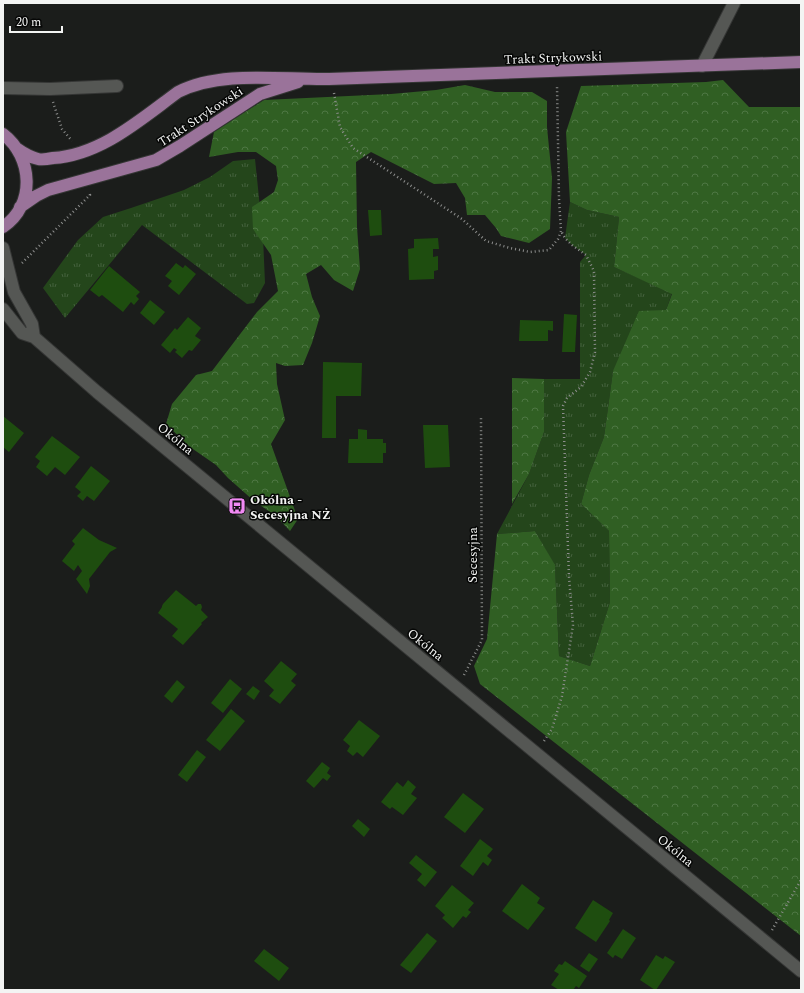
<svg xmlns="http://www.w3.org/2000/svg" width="804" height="993" font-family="Spectral,serif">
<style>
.grass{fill:url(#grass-tufts)}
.forest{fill:url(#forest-crowns)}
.building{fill:#1e4d0f}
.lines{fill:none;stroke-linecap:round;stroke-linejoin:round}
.minor-casing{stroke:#353635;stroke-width:14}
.major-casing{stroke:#353635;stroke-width:14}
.path{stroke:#8d8e8d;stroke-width:2.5;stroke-dasharray:1 3;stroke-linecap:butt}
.minor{stroke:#555754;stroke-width:12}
.major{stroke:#9a739a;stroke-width:12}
.labels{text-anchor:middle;stroke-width:3;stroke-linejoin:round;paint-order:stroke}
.street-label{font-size:13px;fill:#f3f4f3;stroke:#060706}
.poi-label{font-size:13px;font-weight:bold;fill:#f3f4f3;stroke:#060706;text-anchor:start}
</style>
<defs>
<pattern id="grass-tufts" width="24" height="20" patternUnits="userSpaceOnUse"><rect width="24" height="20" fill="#24461b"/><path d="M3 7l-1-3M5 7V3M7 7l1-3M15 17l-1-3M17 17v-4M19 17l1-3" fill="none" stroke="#44613d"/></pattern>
<pattern id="forest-crowns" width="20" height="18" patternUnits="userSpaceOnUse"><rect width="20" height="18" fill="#305f23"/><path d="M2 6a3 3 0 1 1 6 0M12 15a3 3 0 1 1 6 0" fill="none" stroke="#4e7743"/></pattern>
</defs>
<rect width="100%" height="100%" fill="#1b1d1b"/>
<path class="grass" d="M255,159L263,237L265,283L254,303L247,304L142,225L65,318L43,288L78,240L103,217L131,208L184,190L210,177L233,161Z
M570,202L587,210L619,217L614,267L672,293L666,310L613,371L604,437L589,475L581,504L609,531L610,602L590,666L559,656L555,566L535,531L497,534L529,474L544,432V379H580V262L586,255L572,245L565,238Z"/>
<path class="forest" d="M723,80L749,107H801V936L480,684L474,666L487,639L497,534L535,531L555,565L559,656L590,666L610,602L609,531L581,504L589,475L604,437L613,371L639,311L666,310L672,294L614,267L619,217L587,210L570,202L566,132L581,86L706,82Z
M465,85L495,92H532L547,101V127L552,178L550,229L529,243L501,236L496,228L485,215H467L465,198L456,183L434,184L371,152L356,162L357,227L360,269L353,291L334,280L321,265L306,274L312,297L320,316L312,343L303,365L285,366L276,363L277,384L285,420L271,444L298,519L290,531L276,516L254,501L228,478L216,465L190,447L166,424L172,404L196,375L212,371L257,312L278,291L271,255L253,229L252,207L274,192L278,180L276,166L256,152H238L209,157L214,132L264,100L391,94L436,90Z
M512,378L544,379V432L529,474L512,504Z"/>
<path class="building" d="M368,210H381L382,235L370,236Z
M438,238L439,249H433V257L438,256V270L434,271V279L409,280L408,249L414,248V239Z
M176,263L183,268L185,265L196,274L179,295L168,286L172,281L165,276Z
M109,266L140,292L136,296L139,299L134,305L131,302L123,312L102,295L99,297L90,290Z
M150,300L165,312L154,325L140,313Z
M564,314L577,315L575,352H562Z
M188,317L201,328L195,336L201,340L192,351L189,350L182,358L175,352L177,350L174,348L170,353L161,345L175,328L177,330Z
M520,320L553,321V331L548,330V341H519Z
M323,362L362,363L361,396H336V438H322Z
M3,416L24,433L9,452L3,447Z
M423,425H448L450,467L425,468Z
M358,429L367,430V439H383V443H386V453H383V463H348L349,439H358Z
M52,436L80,457L65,475L55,467L47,476L36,467L40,461L35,457Z
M91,466L110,481L94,501L87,496L83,501L77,496L81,492L75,487Z
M83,528L99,540L117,548L110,552L89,579L90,586L87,594L76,579L82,571L78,565L74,571L62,561L75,544L72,541Z
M176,590L196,606L198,604H201L202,607L201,610L208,617L201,623L202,624L183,645L172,636L178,629L158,613L162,607V606L163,604Z
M281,661L297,674L291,681L296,685L280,704L269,696L274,690L264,681Z
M230,679L242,689L223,713L211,703Z
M177,680L185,687L172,703L164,696Z
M253,686L260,691L254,700L246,694Z
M231,709L245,721L220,751L206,740Z
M359,720L380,736L363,757L357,752L353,756L347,751L350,746L343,740Z
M197,750L206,757L187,782L178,775Z
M322,762L330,768L327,773L331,776L327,781L323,778L314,788L306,781Z
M408,780L416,787L411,794L417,798L403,815L392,807L390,809L381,802L397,782L403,787Z
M463,793L484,809L465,833L444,817Z
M358,819L370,829L364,837L352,826Z
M480,839L493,849L487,856L492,860L488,866L483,862L473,876L460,866Z
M416,855L437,872L425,887L417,880L422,874L409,863Z
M522,884L540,898L537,903L545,908L528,930L502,911Z
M452,885L474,903L468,910L471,912L466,918L463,916L453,928L442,918L445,915L435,906Z
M593,900L613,913L609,920L610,921L596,942L575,928Z
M623,929L636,938L622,959L615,955L613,958L607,953Z
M427,933L437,941L411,973L400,965Z
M264,949L289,968L279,981L254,961Z
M589,953L598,959L589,972L580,966Z
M656,955L663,959L665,956L675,962L656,990H655L640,980Z
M565,961L587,976L579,988L576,986L573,990H559L551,985L559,974L554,971L559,964L562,965Z"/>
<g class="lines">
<g class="minor-casing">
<path id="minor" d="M702,66L734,3
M3,88L50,89L117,86
M3,248L14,292L32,324L34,337
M3,309L22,333L34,337L97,392L801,971"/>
</g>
<g class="major-casing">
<path id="major" d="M3,134C33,157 36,205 3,227
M16,148C23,153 29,157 38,159C42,160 48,159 53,158C101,155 141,119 178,92C221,70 282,80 329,79L801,62
M20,207L36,196L48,190L156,160L180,146L260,94L298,82"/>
</g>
<path class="path" d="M334,93L340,127L353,148L462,219L486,241L510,248L530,252L549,250L558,239L561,231L559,199L557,85
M53,102L62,129L72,141
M22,263L90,195L89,192
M464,675L482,640L481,417
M544,741L552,729L562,696L573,625L569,577L563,406L567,398L581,387L590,372L595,352L594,271L586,255L572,245L565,238L561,231
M772,930L801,880"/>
<use href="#minor" class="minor"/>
<use href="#major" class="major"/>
</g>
<defs>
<g id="bus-square" transform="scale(0.9)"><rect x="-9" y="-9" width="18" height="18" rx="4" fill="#f18af4" stroke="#060706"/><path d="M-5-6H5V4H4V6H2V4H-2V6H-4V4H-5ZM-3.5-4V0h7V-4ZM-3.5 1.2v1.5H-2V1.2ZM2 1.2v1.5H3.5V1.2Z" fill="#111"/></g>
</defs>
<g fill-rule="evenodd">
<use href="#bus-square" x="237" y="506"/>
</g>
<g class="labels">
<g class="street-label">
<text transform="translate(553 57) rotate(-2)" y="5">Trakt Strykowski</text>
<text transform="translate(200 116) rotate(-33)" y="5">Trakt Strykowski</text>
<text transform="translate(176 438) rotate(39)" y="5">Okólna</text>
<text transform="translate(472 555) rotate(-90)" y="5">Secesyjna</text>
<text transform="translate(426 644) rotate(39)" y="5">Okólna</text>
<text transform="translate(676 850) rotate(39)" y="5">Okólna</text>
</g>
<g class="poi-label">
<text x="250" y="504">Okólna -<tspan x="250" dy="15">Secesyjna NŻ</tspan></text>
</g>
</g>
<rect width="804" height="993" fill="none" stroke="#f3f4f3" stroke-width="8"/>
<path d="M10 26v6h52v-6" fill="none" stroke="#f3f4f3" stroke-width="2"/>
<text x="16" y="26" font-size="12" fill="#f3f4f3" stroke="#060706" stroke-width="3" paint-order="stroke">20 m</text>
</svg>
